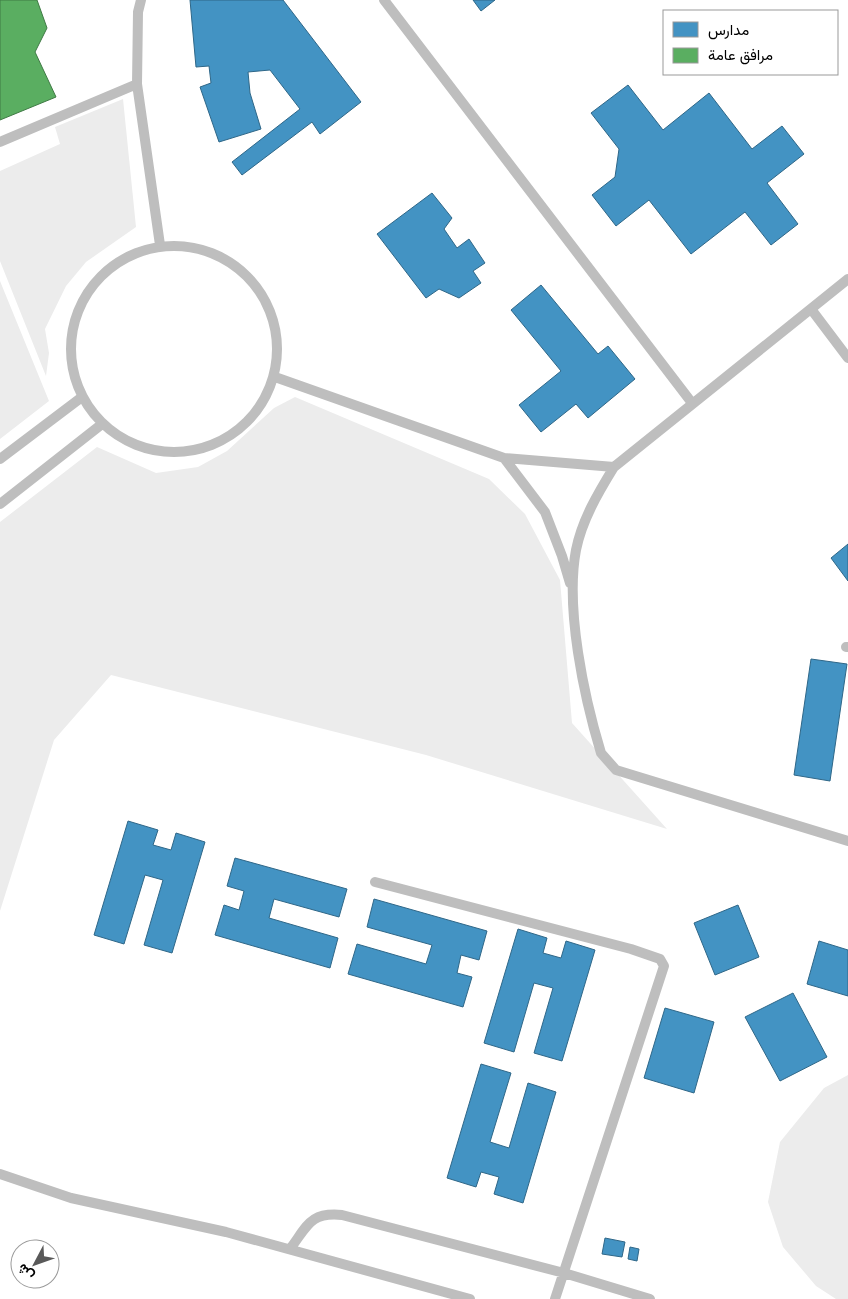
<svg xmlns="http://www.w3.org/2000/svg" width="848" height="1299" font-family="Helvetica,Vazirmatn,sans-serif">
<style>
.green{fill:#ececec}
.schools{fill:#4393c3;stroke:#2f6788}
.public{fill:#5aae61;stroke:#3f7a44}
.lines{fill:none;stroke-linecap:round;stroke-linejoin:round}
.lane{stroke:#bebebe;stroke-width:10}
</style>
<rect width="100%" height="100%" fill="#fff"/>
<path class="green" d="M123,99L136,227L86,262L66,286L45,329L49,353L46,376L0,261V171L60,144L55,127Z
M0,281L49,401L0,439Z
M295,397L489,479L525,514L560,580L572,723L667,829L426,755L111,675L54,740L0,911V522L97,447L156,473L198,467L227,451L274,408Z
M848,1075V1299H836L816,1286L783,1247L768,1202L780,1142L824,1088Z"/>
<path class="schools" d="M190,0H283L361,102L320,134L312,122L242,175L232,162L300,109L270,70L248,72L250,93L261,129L219,142L200,87L211,83L209,66L196,67Z
M473,0H495L481,11Z
M628,85L663,130L709,93L752,149L782,126L804,154L767,183L798,224L771,245L745,212L691,254L649,200L616,226L592,195L615,177L619,149L591,113Z
M432,193L452,218L444,229L457,248L469,239L485,263L473,271L481,283L459,298L439,289L426,298L377,234Z
M541,285L598,354L608,346L635,379L588,418L576,404L541,432L519,405L561,371L511,310Z
M848,544V581L831,558Z
M811,659L847,664L830,781L794,775Z
M128,821L158,830L153,845L171,850L176,833L205,842L172,953L144,945L163,880L145,875L124,944L94,935Z
M235,858L347,889L339,917L274,899L269,918L338,938L330,968L215,935L224,905L239,910L244,891L227,886Z
M374,899L487,931L479,960L461,955L457,973L472,977L463,1007L348,974L357,944L426,964L432,945L367,927Z
M738,905L759,957L715,975L694,923Z
M518,929L547,938L543,953L561,958L566,941L595,950L562,1061L534,1053L553,988L534,983L514,1052L484,1043Z
M819,941L848,950V996L807,984Z
M793,993L827,1057L780,1081L745,1017Z
M665,1008L714,1022L694,1093L644,1078Z
M481,1064L511,1073L490,1142L509,1148L528,1083L556,1092L523,1203L494,1194L499,1177L481,1172L476,1187L447,1178Z
M605,1238L625,1242L622,1257L602,1254Z
M630,1247L639,1249L637,1261L628,1259Z"/>
<path class="public" d="M0,0H37L47,28L35,52L56,97L0,120Z"/>
<g class="lines">
<path class="lane" d="M384,0L692,403
M137,84L138,12L141,0
M0,142L137,84L160,245
M71 349a103 103 0 1 1 206 0a103 103 0 1 1-206 0Z
M848,279L614,467C598,493 582,520 576,550C565,608 584,697 601,753L616,770L848,841
M811,309L848,358
M275,377L504,458L614,467
M504,458L545,512L562,556L570,583
M0,459L82,397
M0,504L102,424
M846,647H848
M375,882L631,949L660,959L664,966L555,1299
M0,1174L71,1198L226,1232L470,1299
M290,1249C308,1225 310,1212 342,1215L564,1273L650,1299"/>
</g>
<rect x="663" y="10" width="175" height="65" fill="#ffffff" stroke="#999999"/>
<rect x="673" y="22" width="25" height="15" fill="#4393c3" stroke="#999999"/>
<text x="708" y="35" font-size="15" fill="#000000">مدارس</text>
<rect x="673" y="48" width="25" height="15" fill="#5aae61" stroke="#999999"/>
<text x="708" y="60" font-size="15" fill="#000000">مرافق عامة</text>
<g transform="translate(35 1264) rotate(229)"><circle r="24" fill="#ffffff" stroke="#999999"/>
<path d="M0-4L9 19L0 12L-9 19Z" fill="#595959"/>
<text y="-8" font-size="14" font-weight="bold" text-anchor="middle" fill="#000000">ش</text>
</g>
</svg>
